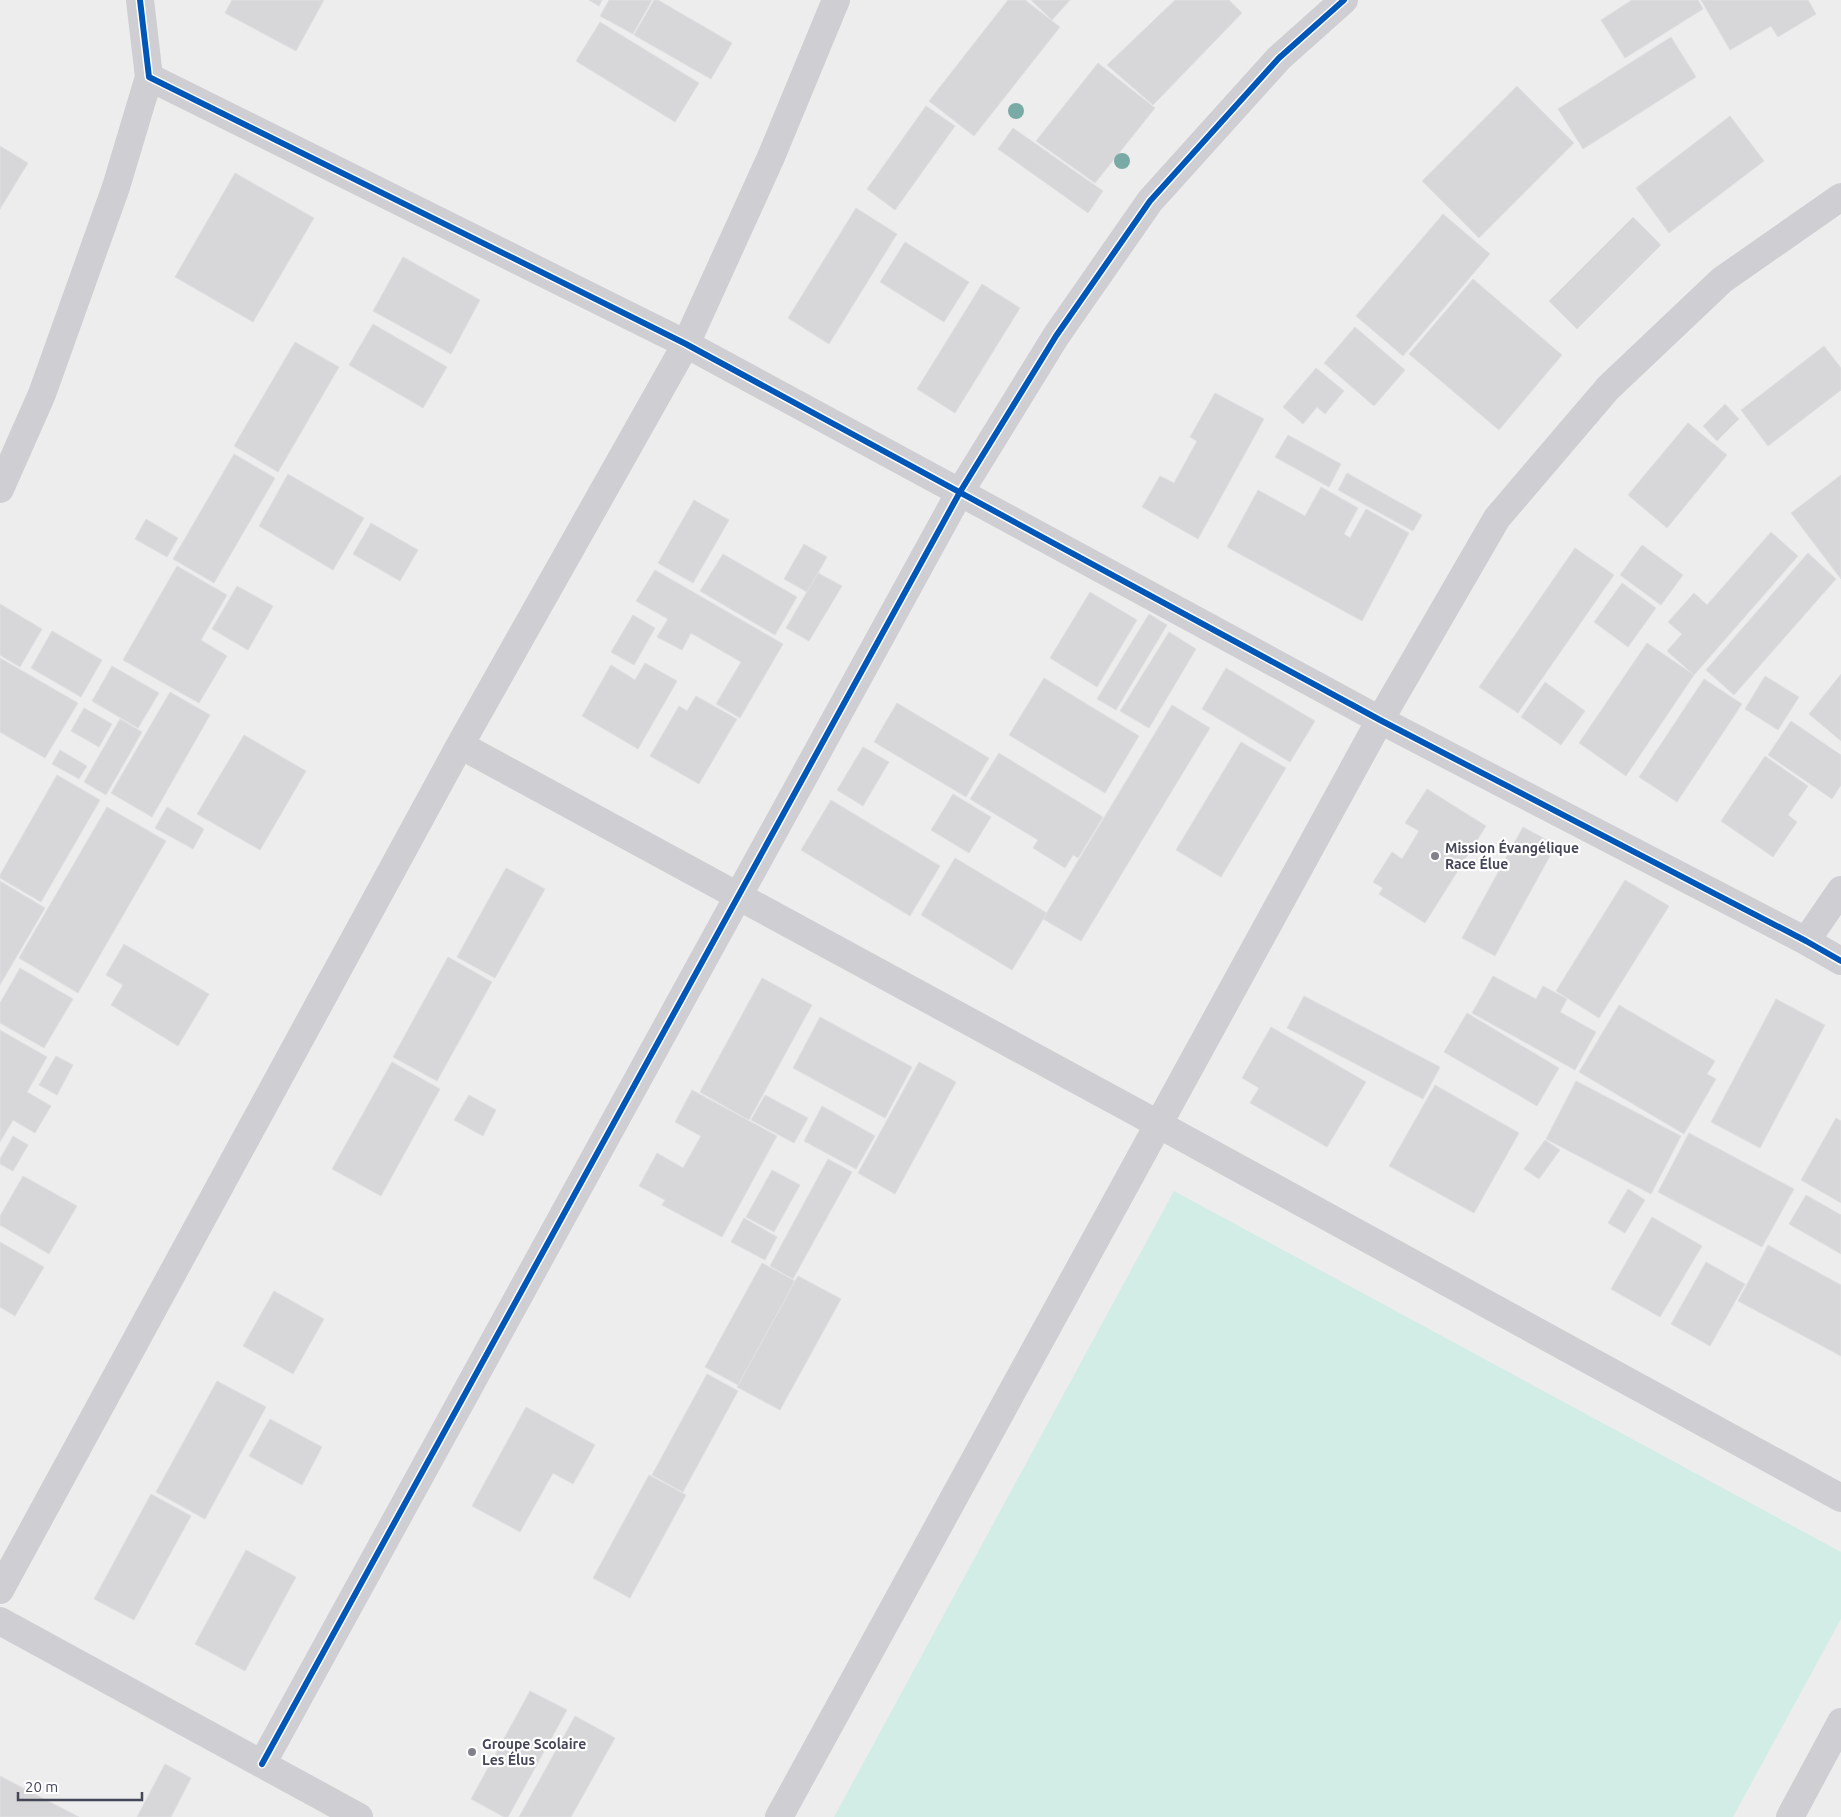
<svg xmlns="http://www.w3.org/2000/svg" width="1841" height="1817" font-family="Ubuntu,sans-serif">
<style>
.green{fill:#d2ece6}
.building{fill:#d7d6d9;stroke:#dfdee0}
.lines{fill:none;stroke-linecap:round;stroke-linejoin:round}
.minor{stroke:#ceced3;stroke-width:28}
.cycleway-casing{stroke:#fff;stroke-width:9}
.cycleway{stroke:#0057b8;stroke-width:6}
.tree{fill:#7aaaa6}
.poi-dot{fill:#80818c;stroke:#fff;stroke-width:2}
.labels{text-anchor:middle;stroke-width:4.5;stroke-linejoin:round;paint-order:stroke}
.poi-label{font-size:14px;font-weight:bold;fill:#454758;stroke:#fff;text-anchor:start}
</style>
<rect width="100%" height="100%" fill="#eeeded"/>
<path class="green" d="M1174,1191L1841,1552V1619L1733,1817H834Z"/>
<path class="building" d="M232,0H324L296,51L225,13Z
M589,0H602L599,6Z
M609,0H652L633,34L600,16Z
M654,0H658L732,43L711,79L634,35Z
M1008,0H1025L1060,27L974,136L929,101Z
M1031,0H1070L1052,20Z
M1175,0H1229L1242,13L1153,105L1107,65Z
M1632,0H1698L1703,9L1625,58L1601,20Z
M1701,0H1808L1816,14L1778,37L1771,26L1730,50Z
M600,22L699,83L675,122L576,61Z
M1671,37L1696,77L1583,149L1558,109Z
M1098,63L1155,108L1095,183L1036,141Z
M1517,86L1574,143L1479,238L1422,181Z
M926,106L955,126L895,210L867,189Z
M1730,116L1764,161L1669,233L1636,188Z
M1013,128L1103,191L1088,213L998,149Z
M0,146L28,163L0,209Z
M235,173L314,218L253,322L175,277Z
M856,208L897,234L829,344L788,318Z
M1443,214L1490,254L1403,356L1356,316Z
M1633,217L1661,245L1577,329L1549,301Z
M905,242L969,282L944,322L880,282Z
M403,257L480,300L451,354L373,311Z
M1473,279L1562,355L1499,430L1409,354Z
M982,284L1020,308L955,413L917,389Z
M373,324L447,367L423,408L349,365Z
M1355,327L1405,370L1374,406L1324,363Z
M295,342L339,367L278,472L234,446Z
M1824,346L1841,368V390L1768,446L1741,410Z
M1316,368L1344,391L1325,414L1317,407L1303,424L1283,407Z
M1215,393L1264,419L1198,539L1142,507L1160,476L1174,483L1197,441L1190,437Z
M1725,404L1739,419L1717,441L1703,426Z
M1688,423L1727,455L1667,528L1628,495Z
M1288,435L1341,464L1329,487L1275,457Z
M234,454L275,478L214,583L173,559Z
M1347,473L1422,515L1413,531L1338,490Z
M288,474L364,518L333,570L259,526Z
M1841,475V579L1791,513Z
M1321,487L1358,508L1344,534L1350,538L1366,509L1409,533L1362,621L1227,547L1258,490L1305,516Z
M694,500L729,520L693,583L658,563Z
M146,519L178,538L167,557L135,539Z
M371,523L418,550L400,581L353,554Z
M1771,532L1798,556L1694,675L1667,651L1682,634L1668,622L1694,593L1707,605Z
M804,544L827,557L807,592L784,579Z
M1642,545L1683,575L1661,605L1620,575Z
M1575,548L1614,575L1518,713L1479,687Z
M1808,553L1836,579L1734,695L1706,670Z
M723,554L797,597L775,635L700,591Z
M177,566L227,595L201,640L227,656L199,703L123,660Z
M655,570L783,644L740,718L716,704L741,662L691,633L682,650L657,637L668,619L636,601Z
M818,573L842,586L809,641L786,628Z
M1622,583L1656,608L1628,647L1594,622Z
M237,586L273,606L248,650L212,629Z
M1090,592L1137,620L1097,687L1050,658Z
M0,604L42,629L20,667L0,655Z
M1149,614L1167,625L1116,710L1097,699Z
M633,615L655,628L634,665L611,652Z
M52,631L102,660L81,697L31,668Z
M1169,632L1196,649L1149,728L1120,711Z
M1647,643L1694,675L1626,776L1579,743Z
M0,658L78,703L45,758L0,732Z
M645,663L677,681L638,749L582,716L611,665L635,680Z
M112,666L159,693L138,728L92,701Z
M1226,668L1315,721L1290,762L1202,709Z
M1841,674V741L1809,714Z
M1765,676L1799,697L1778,730L1745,709Z
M1044,678L1139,736L1105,793L1009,735Z
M1704,679L1742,704L1677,802L1639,777Z
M1545,682L1585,711L1561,745L1521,717Z
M170,692L210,715L152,817L111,793Z
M696,696L737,719L699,784L650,756L679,706L687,711Z
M897,703L989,758L966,797L874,742Z
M1172,705L1210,728L1081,941L1043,919Z
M84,708L112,724L99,747L71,731Z
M120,719L142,732L106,795L84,782Z
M1791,721L1841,755V785L1832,799L1768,755Z
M244,735L306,771L260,850L197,814Z
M1241,742L1286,768L1221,877L1176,850Z
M863,747L889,762L863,806L837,790Z
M60,750L87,766L79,779L52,764Z
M999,753L1103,817L1078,858L1073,855L1065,868L1033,848L1038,840L970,799Z
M1765,756L1808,786L1788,815L1797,822L1773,857L1721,821Z
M57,775L100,800L41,902L0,878V875Z
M1427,789L1486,826L1425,923L1379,894L1383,888L1373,882L1392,852L1402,859L1419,831L1405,823Z
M953,794L991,817L969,853L931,830Z
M831,800L940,866L910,916L801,850Z
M107,807L166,841L78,993L19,958Z
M167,807L204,829L193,849L155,828Z
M1523,827L1556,845L1495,956L1462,938Z
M955,858L1047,913L1012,970L921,915Z
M506,868L545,889L495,978L457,957Z
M1625,880L1669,906L1599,1018L1556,991Z
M0,881L45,908L0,985Z
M124,944L209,994L178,1046L111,1005L123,985L106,975Z
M448,957L492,982L437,1081L393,1057Z
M20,968L73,999L44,1048L0,1023V1003Z
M1493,976L1536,999L1543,986L1567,999L1560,1012L1596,1032L1575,1070L1472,1013Z
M762,978L812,1005L749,1120L700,1092Z
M1304,996L1440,1067L1423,1099L1287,1028Z
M1776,999L1825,1025L1760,1148L1711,1122Z
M1619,1005L1715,1061L1707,1074L1716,1079L1684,1134L1579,1072Z
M1467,1013L1559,1068L1537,1106L1444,1052Z
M820,1017L912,1067L885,1118L793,1068Z
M1271,1027L1366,1082L1327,1147L1250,1103L1259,1088L1242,1078Z
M0,1030L47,1057L27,1092L51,1106L35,1133L13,1120L0,1142Z
M56,1056L73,1065L57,1095L39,1085Z
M392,1062L440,1089L381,1196L332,1169Z
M919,1062L956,1082L895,1194L858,1173Z
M1576,1081L1681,1136L1651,1194L1546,1139Z
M1435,1085L1519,1133L1474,1213L1389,1166Z
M692,1090L777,1136L722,1237L662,1205L665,1200L639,1186L657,1153L683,1168L701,1136L675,1122Z
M469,1095L496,1110L483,1136L454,1120Z
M765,1095L808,1118L794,1143L751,1120Z
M822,1106L875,1136L856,1169L804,1141Z
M1836,1118L1841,1121V1203L1801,1180Z
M1689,1133L1794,1189L1762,1247L1658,1192Z
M13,1136L28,1145L13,1171L0,1164V1159Z
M1545,1140L1560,1150L1539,1179L1524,1169Z
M828,1159L852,1172L793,1279L770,1266Z
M772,1170L800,1185L774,1232L746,1217Z
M23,1176L77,1206L49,1254L0,1225V1216Z
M1628,1189L1645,1200L1625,1233L1608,1223Z
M1806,1195L1841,1215V1254L1789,1224Z
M1652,1217L1702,1246L1660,1317L1611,1289Z
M744,1218L777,1237L765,1260L731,1242Z
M0,1242L44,1267L15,1316L0,1307Z
M1768,1245L1841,1285V1356L1738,1301Z
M1706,1262L1745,1284L1710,1346L1671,1324Z
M762,1263L795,1281L738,1385L705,1367Z
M798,1276L841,1299L780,1410L737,1387Z
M274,1291L324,1319L293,1374L243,1346Z
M707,1374L738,1391L683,1492L652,1475Z
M217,1381L266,1407L205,1519L156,1492Z
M526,1407L595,1445L573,1484L553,1473L520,1532L472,1506Z
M270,1419L322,1447L302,1485L249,1456Z
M649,1475L686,1495L630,1598L593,1578Z
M151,1494L191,1516L134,1620L94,1599Z
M246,1550L296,1577L245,1671L195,1644Z
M530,1691L567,1710L508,1817H504L471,1799Z
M575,1716L615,1738L571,1817H519Z
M165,1764L191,1778L171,1817H137Z
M0,1776L79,1817H0Z"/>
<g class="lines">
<path class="minor" d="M140,0L149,77L686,344L1380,720L1806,941L1841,961
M0,489L42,394L116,187L149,77
M460,745L1158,1124L1841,1498
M1806,941L1841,890
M0,1590L460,745L686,344L771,157L836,0
M0,1621L359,1817
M262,1764L960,492L1056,336L1150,201L1279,58L1344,0
M779,1817L1380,720L1497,518L1608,388L1722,280L1841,197
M1790,1817L1841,1722"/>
<g class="cycleway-casing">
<path id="cycleway" d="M140,0L149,77L686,344L1380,720L1806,941L1841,961
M262,1764L960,492L1056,336L1150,201L1279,58L1344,0"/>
</g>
<use href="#cycleway" class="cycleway"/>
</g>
<g class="tree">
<circle cx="1016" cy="111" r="8"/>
<circle cx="1122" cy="161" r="8"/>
</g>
<g class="poi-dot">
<circle cx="1435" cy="856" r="5"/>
<circle cx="472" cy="1752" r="5"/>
</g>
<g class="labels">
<g class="poi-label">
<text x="1445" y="853">Mission Évangélique<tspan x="1445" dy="16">Race Élue</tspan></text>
<text x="482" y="1749">Groupe Scolaire<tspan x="482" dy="16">Les Élus</tspan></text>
</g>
</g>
<path d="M18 1792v8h124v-8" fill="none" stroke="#454758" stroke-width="2.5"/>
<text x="25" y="1792" font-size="15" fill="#454758" stroke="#ffffff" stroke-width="4" paint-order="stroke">20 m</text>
</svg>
